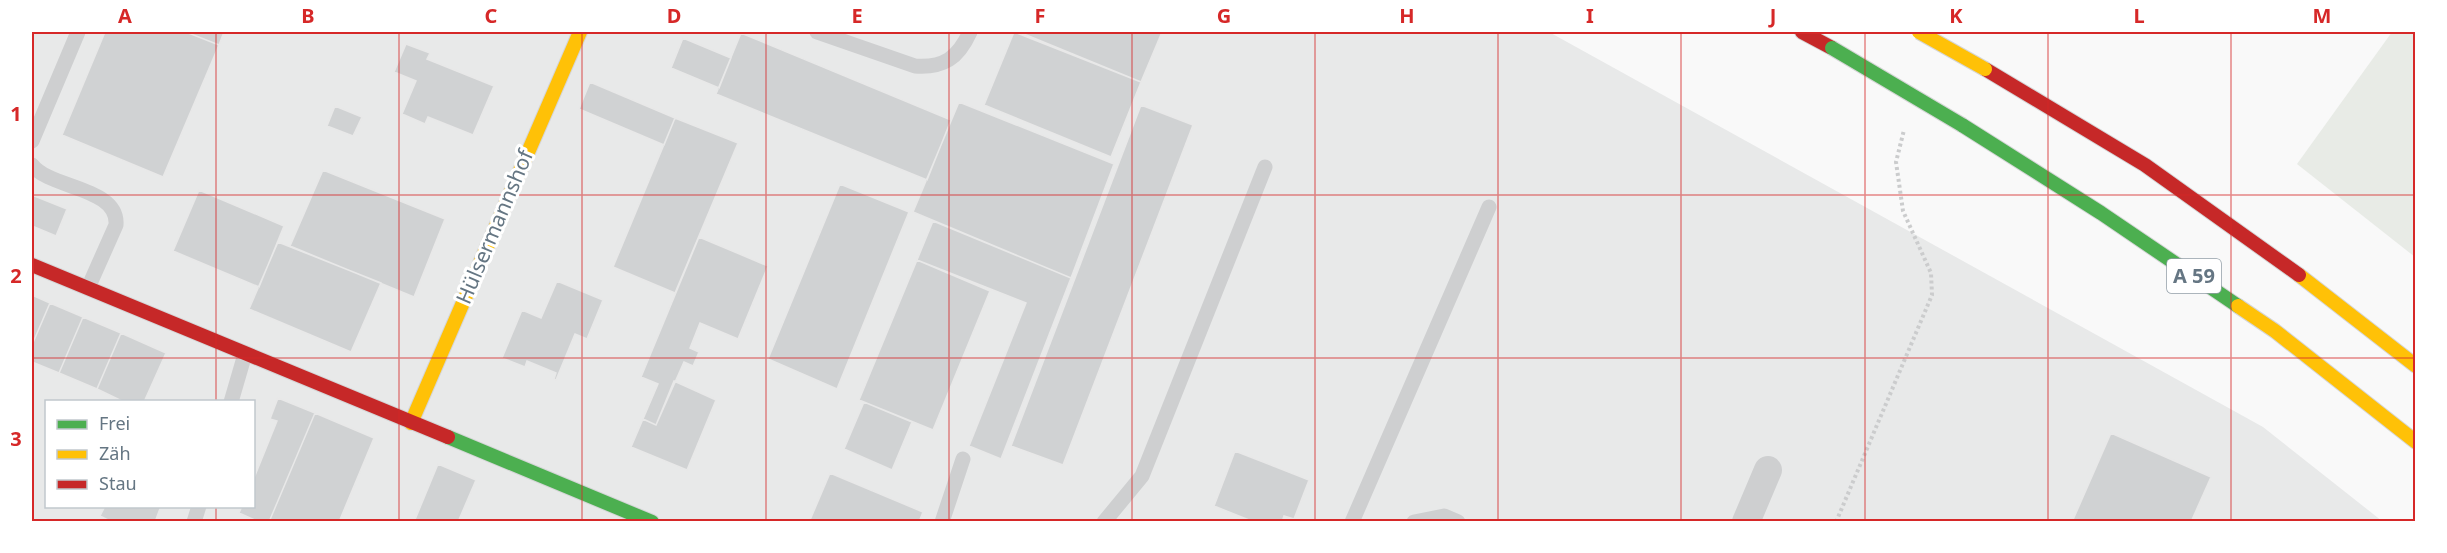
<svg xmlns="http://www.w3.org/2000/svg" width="2447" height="553" font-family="'Noto Sans',sans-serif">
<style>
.built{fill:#e8e9e9;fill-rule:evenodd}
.green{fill:#e8ebe6}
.building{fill:#d0d2d3;stroke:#e8e8e8;stroke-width:1.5}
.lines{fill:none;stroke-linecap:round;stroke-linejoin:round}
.fast-casing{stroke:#d5d6d7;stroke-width:16}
.slow-casing{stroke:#d5d6d7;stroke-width:16}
.jam-casing{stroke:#d5d6d7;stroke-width:16}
.path{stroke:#cbcccd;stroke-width:4;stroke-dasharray:3 3;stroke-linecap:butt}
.lane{stroke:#cecfd0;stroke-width:15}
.street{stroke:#cecfd0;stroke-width:28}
.fast{stroke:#4caf50;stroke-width:14}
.slow{stroke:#ffc107;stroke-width:14}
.jam{stroke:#c62828;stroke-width:14}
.fast-bridge-casing{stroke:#d5d6d6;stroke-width:16;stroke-linecap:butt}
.slow-bridge-casing{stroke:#d5d6d6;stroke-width:16;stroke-linecap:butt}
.fast-bridge{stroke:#4caf50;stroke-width:14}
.slow-bridge{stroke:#ffc107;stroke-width:14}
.grid{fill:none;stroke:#d62828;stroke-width:1.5;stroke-opacity:0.55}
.labels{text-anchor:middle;stroke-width:6;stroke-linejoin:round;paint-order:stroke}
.shield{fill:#fff;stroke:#939fa8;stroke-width:1.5}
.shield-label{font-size:20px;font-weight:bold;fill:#657683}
.street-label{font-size:21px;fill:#657683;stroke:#fff}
.neatline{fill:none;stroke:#d62828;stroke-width:2}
.grid-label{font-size:20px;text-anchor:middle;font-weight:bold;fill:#d62828}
</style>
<rect width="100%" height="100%" fill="#f9f9f9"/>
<path class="built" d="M32,32H1549L2263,427L2382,521H32ZM46,402H254V506H46Z"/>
<path class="green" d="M2392,32H2415V257L2297,164Z"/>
<path class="building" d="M105,32H186L219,45L163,177L62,135Z
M186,32H224L219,45Z
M1014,32L1141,82L1111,157L984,105Z
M1019,32H1162L1141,82Z
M741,33L951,120L927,180L716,94Z
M683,38L731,58L719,88L671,68Z
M406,44L430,53L427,59L494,86L473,135L428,117L425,124L402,114L416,81L394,72Z
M590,82L675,118L664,145L579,109Z
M959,102L1114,164L1071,278L913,212Z
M1141,105L1193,125L1063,465L1011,446Z
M335,106L362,117L353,136L327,126Z
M675,118L738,143L675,293L613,267Z
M323,170L445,219L414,297L290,246Z
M840,184L909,212L837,389L768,359Z
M199,190L284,226L259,287L173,251Z
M32,195L67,209L56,236L32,226Z
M933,221L1071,278L1001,459L969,446L1026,303L917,260Z
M699,237L768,266L738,339L700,323L690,348L699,352L693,366L684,362L656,425L643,419L658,384L641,377Z
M278,242L381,283L351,352L249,309Z
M917,260L990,291L933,430L859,400Z
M557,281L603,300L587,339L575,334L556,380L554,379L556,373L527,361L525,367L502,358L522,310L541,318Z
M32,295L50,303L32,345Z
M50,303L83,317L59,373L32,362V345Z
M83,317L121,333L97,389L59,373Z
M121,333L166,353L144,402H124L97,389Z
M674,381L716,400L687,470L631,447L643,419L656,425Z
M278,398L315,413L269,522H259L239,513L242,506H254V478L277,421L270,419Z
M864,402L912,422L892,470L844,449Z
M315,413L374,438L339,522H269Z
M2111,433L2211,477L2191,522H2072Z
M1235,451L1309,480L1294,519L1284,516L1282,522H1254L1214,506Z
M438,464L476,480L458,522H414Z
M830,473L923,512L919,522L810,520Z
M105,506H161L155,522H112L100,516Z"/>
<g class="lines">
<g class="fast-casing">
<path id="fast" d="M1962,125L2101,213L2238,306
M448,437L652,522"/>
</g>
<g class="slow-casing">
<path id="slow" d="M2299,275L2416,366
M2238,306L2275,331L2416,442
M411,423L580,32"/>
</g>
<g class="jam-casing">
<path id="jam" d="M1802,32L1832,48
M1985,69L2145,165L2299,275
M32,265L448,437"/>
</g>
<path class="path" d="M1836,522L1932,295L1931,273L1903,211L1896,162L1904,130"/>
<path class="lane" d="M817,32L915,66C944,68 958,58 970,32
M32,141L78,32
M32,165C50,189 119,187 116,225L88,288
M231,402L245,354
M194,522L199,506
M942,522L963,459
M1104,522L1142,476L1265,167
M1352,522L1489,207
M1414,522L1444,516L1458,522"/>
<path class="street" d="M1746,522L1768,470"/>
<use href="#fast" class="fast"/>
<use href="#slow" class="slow"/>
<use href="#jam" class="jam"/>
<g class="fast-bridge-casing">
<path id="fast-bridge" d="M1832,48L1962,125"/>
</g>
<g class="slow-bridge-casing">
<path id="slow-bridge" d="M1919,32L1985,69"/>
</g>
<use href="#fast-bridge" class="fast-bridge"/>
<use href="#slow-bridge" class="slow-bridge"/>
</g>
<path class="grid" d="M216,32V402M399,32V522M582,32V522M766,32V522M949,32V522M1132,32V522M1315,32V522M1498,32V522M1681,32V522M1865,32V522M2048,32V522M2231,32V522M32,195H2416M32,358H2416M216,506V522"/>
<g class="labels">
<rect class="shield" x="2167" y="259" width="54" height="34" rx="4.5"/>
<g class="shield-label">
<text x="2194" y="283">A 59</text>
</g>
<g class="street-label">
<text transform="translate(495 227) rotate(-67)" y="7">Hülsermannshof</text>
</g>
</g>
<rect width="2447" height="553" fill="none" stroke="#ffffff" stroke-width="66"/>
<rect x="45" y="400" width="210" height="108" fill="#ffffff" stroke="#c1c8cd" stroke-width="1.5"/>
<rect x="57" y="420" width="30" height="9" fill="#4caf50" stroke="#c1c8cd" stroke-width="1.5"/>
<text x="99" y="430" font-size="18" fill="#657683">Frei</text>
<rect x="57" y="450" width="30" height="9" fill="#ffc107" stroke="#c1c8cd" stroke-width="1.5"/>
<text x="99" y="460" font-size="18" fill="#657683">Zäh</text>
<rect x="57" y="480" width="30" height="9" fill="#c62828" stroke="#c1c8cd" stroke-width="1.5"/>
<text x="99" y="490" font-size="18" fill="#657683">Stau</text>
<rect x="33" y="33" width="2381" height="487" class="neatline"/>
<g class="grid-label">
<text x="125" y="23">A</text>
<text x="308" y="23">B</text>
<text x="491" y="23">C</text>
<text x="674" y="23">D</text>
<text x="857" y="23">E</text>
<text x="1040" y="23">F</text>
<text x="1224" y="23">G</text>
<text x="1407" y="23">H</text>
<text x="1590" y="23">I</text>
<text x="1773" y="23">J</text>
<text x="1956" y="23">K</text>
<text x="2139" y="23">L</text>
<text x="2322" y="23">M</text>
<text x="16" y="121">1</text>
<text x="16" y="283">2</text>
<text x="16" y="446">3</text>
</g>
</svg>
